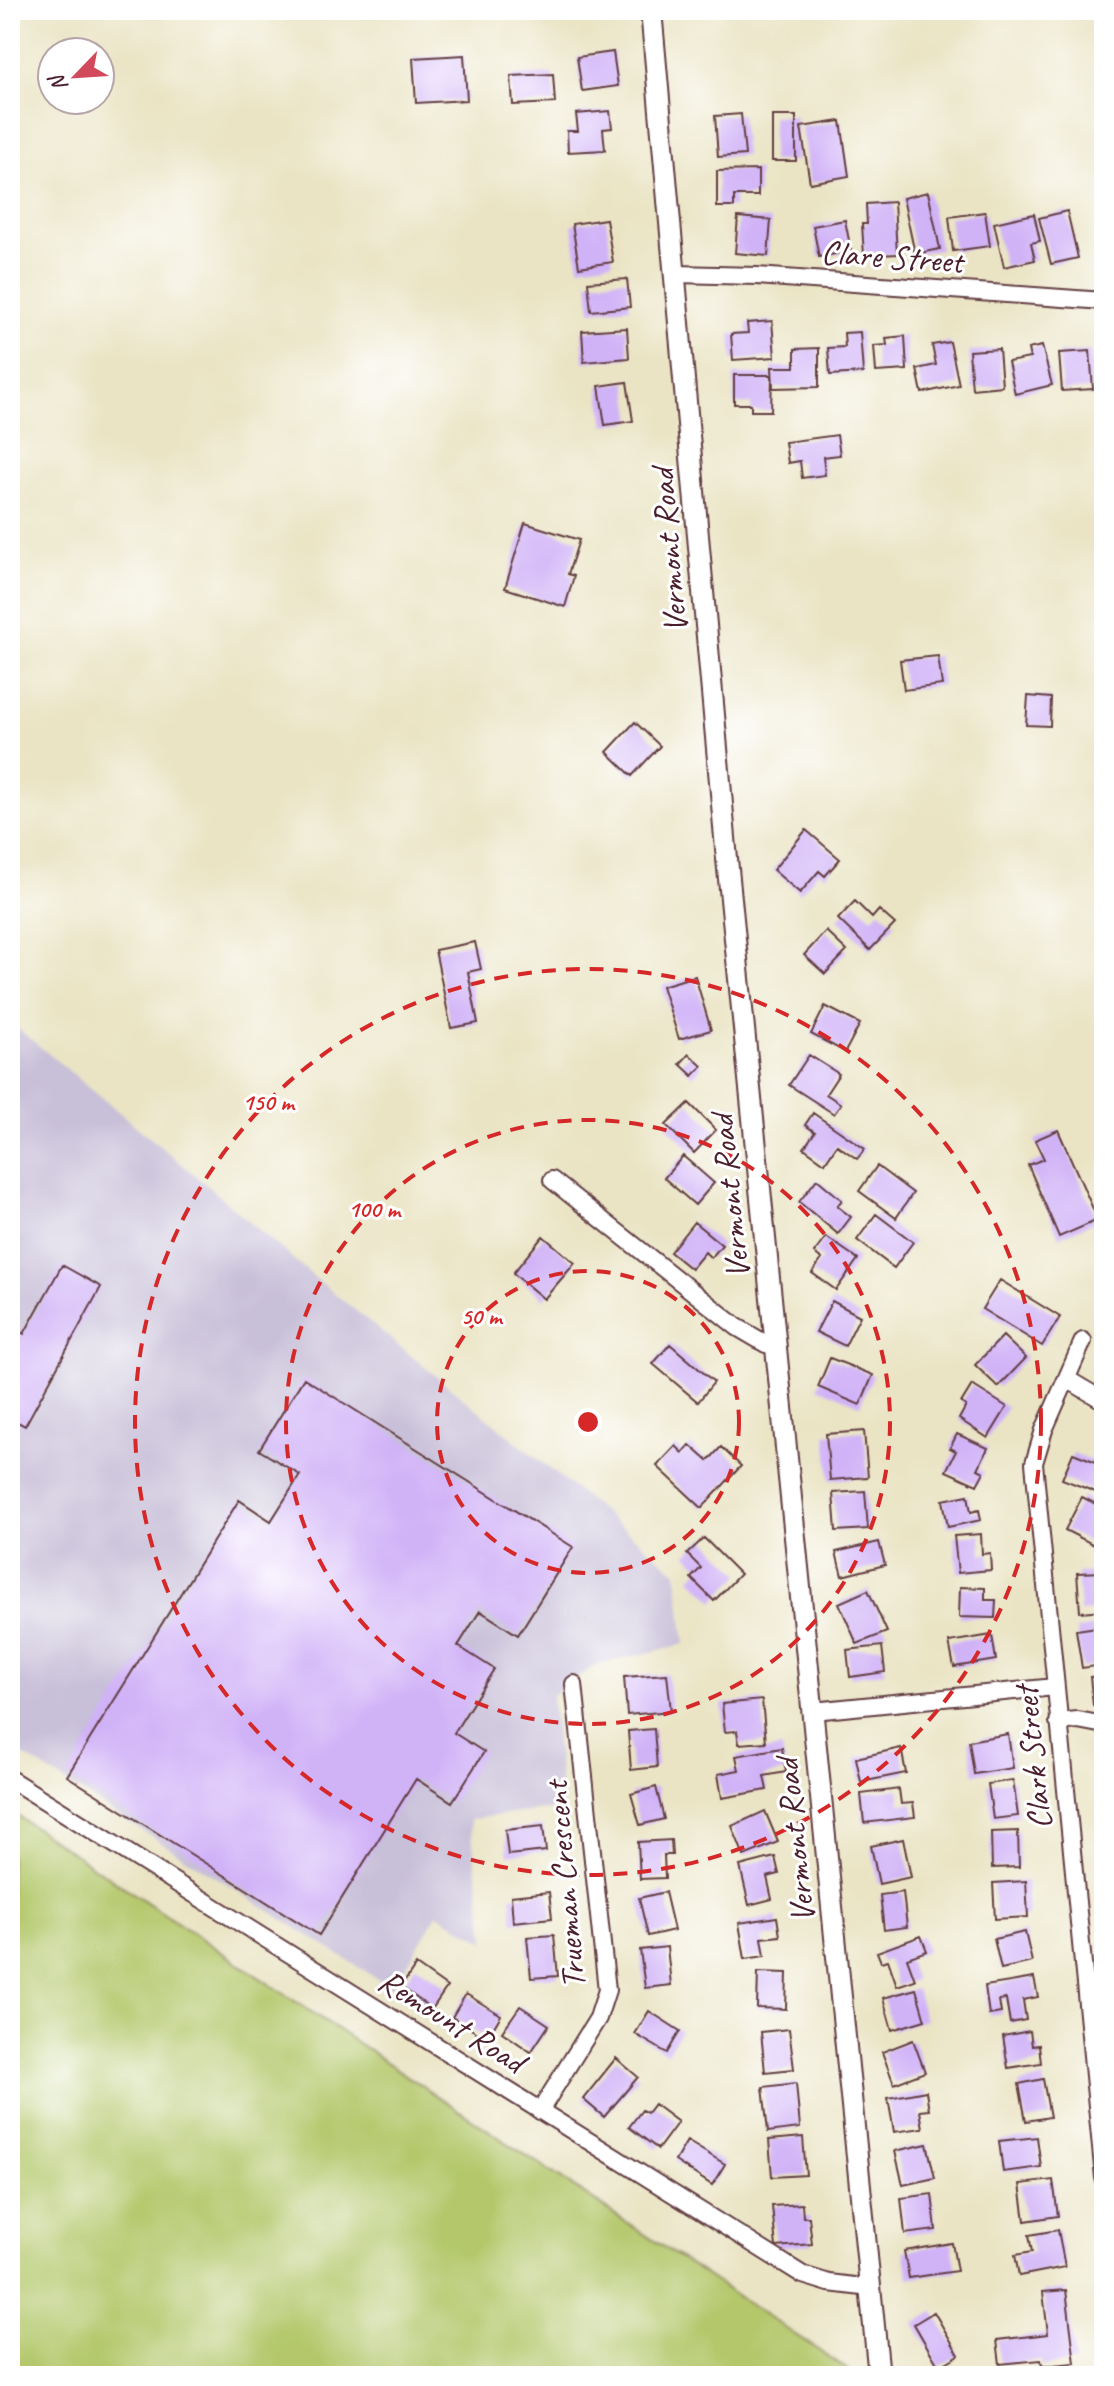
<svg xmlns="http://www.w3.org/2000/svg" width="1114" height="2386" font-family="Caveat,sans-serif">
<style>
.industrial{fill:#c8bfd8}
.green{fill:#b4c76b;stroke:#7f734b;stroke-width:2}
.building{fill:#d0b2f7}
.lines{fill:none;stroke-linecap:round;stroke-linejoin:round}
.minor-casing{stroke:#623d42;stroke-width:20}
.tertiary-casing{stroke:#623d42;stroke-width:24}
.minor{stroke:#fff;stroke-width:16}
.tertiary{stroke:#fff;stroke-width:20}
.ring{fill:none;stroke:#d62828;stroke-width:4;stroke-dasharray:14 10}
.labels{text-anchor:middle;stroke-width:6;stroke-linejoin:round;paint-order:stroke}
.street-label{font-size:34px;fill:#4a1f2b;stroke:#fff}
.centre{fill:#d62828;stroke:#fff;stroke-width:4}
.ring-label{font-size:24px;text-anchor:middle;font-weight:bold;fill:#d62828;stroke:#fff;stroke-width:6;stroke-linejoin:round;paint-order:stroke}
</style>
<rect width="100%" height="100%" fill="#fff"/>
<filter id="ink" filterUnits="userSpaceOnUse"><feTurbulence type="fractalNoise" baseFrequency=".0125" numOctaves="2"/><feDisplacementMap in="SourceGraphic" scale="16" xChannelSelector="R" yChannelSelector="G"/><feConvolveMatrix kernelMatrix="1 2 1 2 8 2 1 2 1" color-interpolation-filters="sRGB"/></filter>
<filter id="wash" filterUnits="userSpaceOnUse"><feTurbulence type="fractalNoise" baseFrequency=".006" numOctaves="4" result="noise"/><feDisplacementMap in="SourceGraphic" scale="32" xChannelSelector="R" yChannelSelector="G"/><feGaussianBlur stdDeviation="1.8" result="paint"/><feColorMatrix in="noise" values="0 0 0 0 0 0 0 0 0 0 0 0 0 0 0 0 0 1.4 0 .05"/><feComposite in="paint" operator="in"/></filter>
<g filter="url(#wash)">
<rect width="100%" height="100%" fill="#eae4c4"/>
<path class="industrial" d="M10,1022L189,1170L308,1272L677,1572L685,1644L596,1665L552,1695L562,1808L470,1819L486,1942L437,1914L393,1989L10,1747Z"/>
<path class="green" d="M10,1811L836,2362L848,2370L844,2376H10Z"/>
<g id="blocks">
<path class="building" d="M613,52L618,86L582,91L577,57Z
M464,55L467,100L416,103L413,58Z
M553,74L555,103L513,105L511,76Z
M610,111L612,128L603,129L605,150L568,152L567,131H578L576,114Z
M741,114L745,155L718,157L715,116Z
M772,116H796V161H772Z
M841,121L849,176L810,183L801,127Z
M758,170V196H734V207H717V171Z
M928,192L940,249L915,254L903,198Z
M894,202L897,254L864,256L862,224H867L866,204Z
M1067,211L1078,258L1051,264L1039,218Z
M985,212L990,246L953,251L949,217Z
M1034,214L1040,241L1031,243L1035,260L1004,267L994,223Z
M738,217L771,220L768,256L735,253Z
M606,219L613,262L579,267L572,224Z
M845,220L851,251L819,257L813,226Z
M627,279L630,307L591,311L588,282Z
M772,321L775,357L733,360L731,334L748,333L747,323Z
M627,328L629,358L584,362L582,331Z
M860,332L863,373L830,375L828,348L845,347L844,333Z
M905,336L907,370L876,372L874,346L887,345L886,338Z
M950,342L959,385L922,393L917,369L936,365L932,345Z
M1042,346L1052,385L1015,394L1008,362L1030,358L1028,349Z
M819,348V387L773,388L772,367H795V349Z
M999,349L1002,386L972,389L969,351Z
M1090,351L1093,389L1062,391L1059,353Z
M734,375H772L771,411H751V404H734Z
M627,382L633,421L605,425L599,386Z
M837,435L840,455L823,457L825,475L802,478L800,461L788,463L785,442Z
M525,523L579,540L568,574L574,576L565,607L505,588Z
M938,656L942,685L904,690L900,660Z
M1028,696L1051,698L1050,726L1026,725Z
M635,722L660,746L632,776L607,752Z
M806,830L840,859L825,876L819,871L800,893L773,870Z
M855,901L872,918L879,910L895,924L870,950L838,919Z
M826,931L847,951L825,974L804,955Z
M475,942L481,969L468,972L478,1023L451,1028L435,950Z
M695,976L711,1030L679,1039L662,986Z
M825,1006L860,1024L845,1052L811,1034Z
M689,1054L702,1066L693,1076L680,1064Z
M809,1055L839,1074L826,1094L841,1104L834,1114L789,1085Z
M689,1103L716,1130L694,1153L666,1125Z
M813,1113L865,1149L857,1159L837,1145L825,1163L804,1148L815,1132L805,1125Z
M1058,1130L1098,1220L1059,1237L1028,1165L1044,1159L1035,1140Z
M683,1156L714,1183L695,1205L664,1178Z
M877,1166L913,1193L896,1218L859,1191Z
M817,1179L842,1200L837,1206L851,1217L838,1234L799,1202Z
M876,1214L913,1242L894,1268L857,1240Z
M694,1222L722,1245L711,1258L705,1252L691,1269L670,1252Z
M543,1236L575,1263L544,1299L513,1273Z
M826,1237L858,1259L836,1290L812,1273L822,1259L814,1253Z
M62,1265L101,1287L25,1426L10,1418V1326L24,1334Z
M1000,1280L1060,1317L1042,1346L982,1309Z
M832,1301L860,1316L845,1346L816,1332Z
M1003,1336L1026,1358L998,1387L975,1365Z
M670,1344L714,1382L698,1402L653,1364Z
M830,1358L873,1375L860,1405L818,1387Z
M304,1378L573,1547L518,1635L480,1611L458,1646L494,1669L454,1733L484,1752L452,1802L416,1779L319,1935L67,1776L239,1500L271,1521L300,1475L259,1450Z
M972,1385L1007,1407L988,1438L959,1419L966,1406L961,1403Z
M864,1431L868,1477L830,1480L826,1434Z
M957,1434L988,1448L978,1469L984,1472L977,1485L946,1471L956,1451L950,1448Z
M690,1445L708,1461L721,1447L741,1466L702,1508L657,1466L676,1446L683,1453Z
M1073,1453L1104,1465L1103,1495L1062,1479Z
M865,1491L868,1529L836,1531L833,1493Z
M968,1495L971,1512L979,1510L981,1520L948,1527L943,1500Z
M1082,1497L1104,1508V1524L1094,1545L1065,1530Z
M981,1534L982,1554L990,1553L991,1570L958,1573L954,1536Z
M704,1538L740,1574L714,1601L691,1578L701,1568L687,1554Z
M879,1542L885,1565L842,1576L836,1552Z
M1104,1572V1610L1080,1612L1077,1573Z
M960,1587L985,1588V1600H996L995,1618L959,1617Z
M868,1590L887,1632L857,1644L839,1603Z
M1104,1626V1665L1082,1668L1076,1630Z
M992,1635L996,1660L954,1667L949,1642Z
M882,1646L885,1672L850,1677L847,1650Z
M667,1674L671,1711L627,1715L624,1677Z
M1104,1676V1704L1093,1705L1090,1677Z
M762,1700L766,1742L739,1744L737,1731L725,1732L722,1704Z
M654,1729L657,1767L631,1770L628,1731Z
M1008,1734L1013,1768L974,1774L969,1741Z
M782,1748L786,1772L764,1776L767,1790L722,1798L718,1774L739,1770L736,1756Z
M901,1748L906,1773L861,1782L856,1758Z
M1013,1780L1018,1816L993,1819L988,1784Z
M656,1787L664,1819L640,1825L631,1794Z
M899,1789L901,1804L913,1803L915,1817L864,1823L861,1794Z
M765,1811L778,1842L744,1856L732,1826Z
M1100,1812H1104V1839H1100Z
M543,1826L546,1851L508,1855L505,1830Z
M1018,1831L1019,1867L992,1868L991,1832Z
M903,1839L911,1877L879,1884L871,1846Z
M671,1840L672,1855H664L665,1878L640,1879L638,1842Z
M775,1857L779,1874L767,1877L772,1899L749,1905L740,1866Z
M1026,1881L1028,1917L995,1919L993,1883Z
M549,1892L552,1918L513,1922L511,1896Z
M665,1892L674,1930L648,1936L639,1898Z
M903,1892L907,1927L884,1930L880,1895Z
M777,1917L780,1936L762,1938L765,1956L745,1959L739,1923Z
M1025,1932L1032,1962L1001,1969L994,1939Z
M554,1935L558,1976L531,1978L527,1937Z
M921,1936L927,1951L907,1958L915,1980L897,1986L888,1960L881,1962L877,1952Z
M667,1947L671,1985L645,1988L640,1950Z
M416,1965L447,1987L432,2009L401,1987Z
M758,1972L787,1973L786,2009L757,2008Z
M1034,1978L1038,1997L1023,2000L1026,2020L1010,2023L1006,1999L999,2000L1001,2013L989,2015L985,1986Z
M916,1989L925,2020L892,2030L883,1998Z
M466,1994L501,2015L487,2039L452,2017Z
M520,2006L549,2025L531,2052L502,2032Z
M649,2011L680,2031L667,2053L635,2034Z
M789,2029L794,2069L765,2072L761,2032Z
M1030,2031L1032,2046L1039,2045L1041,2063L1008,2068L1003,2036Z
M913,2040L925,2072L894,2084L882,2052Z
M616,2058L638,2077L604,2117L583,2099Z
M1043,2079L1050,2117L1026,2121L1019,2084Z
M796,2083L800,2128L768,2132L763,2087Z
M926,2091L929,2110L920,2111L923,2128L894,2132L888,2098Z
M654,2104L678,2122L658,2149L629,2127L642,2110L647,2113Z
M803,2137L806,2175L772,2177L769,2140Z
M1037,2137L1041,2167L1003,2172L999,2141Z
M687,2141L725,2164L712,2185L675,2161Z
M927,2144L935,2178L903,2185L895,2151Z
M1053,2180L1058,2216L1025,2221L1020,2184Z
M932,2194L936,2230L905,2234L901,2198Z
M802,2204L803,2217H809L812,2244L776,2247L772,2206Z
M1058,2230L1065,2267L1019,2276L1015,2255L1032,2252L1029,2235Z
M952,2243L957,2271L909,2278L904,2251Z
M1066,2290L1075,2363L1042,2366L1041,2360L1000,2364L997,2340L1048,2334L1043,2292Z
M934,2312L959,2355L939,2367L914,2324Z"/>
</g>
</g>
<g filter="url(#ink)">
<use href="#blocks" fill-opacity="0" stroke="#623d42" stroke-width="2"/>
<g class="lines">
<g class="minor-casing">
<path id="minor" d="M676,274L757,276L1104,301
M552,1180L737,1327L766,1344L775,1345
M1083,1341L1044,1430L1034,1463L1104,2178
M1067,1379L1104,1401
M813,1711L1055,1687
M1058,1722L1078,1720L1104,1725
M10,1779L803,2275L829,2283L871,2288
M540,2111L598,2018L607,1990L574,1684"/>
</g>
<g class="tertiary-casing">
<path id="tertiary" d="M651,10L726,849L879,2376"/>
</g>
<use href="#minor" class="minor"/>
<use href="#tertiary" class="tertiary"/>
</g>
</g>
<g class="ring">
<circle cx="588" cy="1422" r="151"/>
<circle cx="588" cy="1422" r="302"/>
<circle cx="588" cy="1422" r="453"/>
</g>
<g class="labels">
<g class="street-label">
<text transform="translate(892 256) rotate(4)" y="12">Clare Street</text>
<text transform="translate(668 551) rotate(-95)" y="12">Vermont Road</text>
<text transform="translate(729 1197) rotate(-96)" y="12">Vermont Road</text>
<text transform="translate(1032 1758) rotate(-96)" y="12">Clark Street</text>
<text transform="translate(794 1841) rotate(-96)" y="12">Vermont Road</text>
<text transform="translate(564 1885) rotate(-95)" y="12">Trueman Crescent</text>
<text transform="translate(452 2020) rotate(32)" y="12">Remount Road</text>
</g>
</g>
<circle cx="588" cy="1422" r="12" class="centre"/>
<g class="ring-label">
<text x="268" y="1110">150 m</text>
<text x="374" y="1217">100 m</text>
<text x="481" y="1324">50 m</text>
</g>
<rect width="1114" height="2386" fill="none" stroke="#fff" stroke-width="40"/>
<g transform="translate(76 76) rotate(245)"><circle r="38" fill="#ffffff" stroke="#b7a5aa" stroke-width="2"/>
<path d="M0-6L14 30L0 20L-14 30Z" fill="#d1495b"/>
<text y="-12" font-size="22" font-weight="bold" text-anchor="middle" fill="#4a1f2b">N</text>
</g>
</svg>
